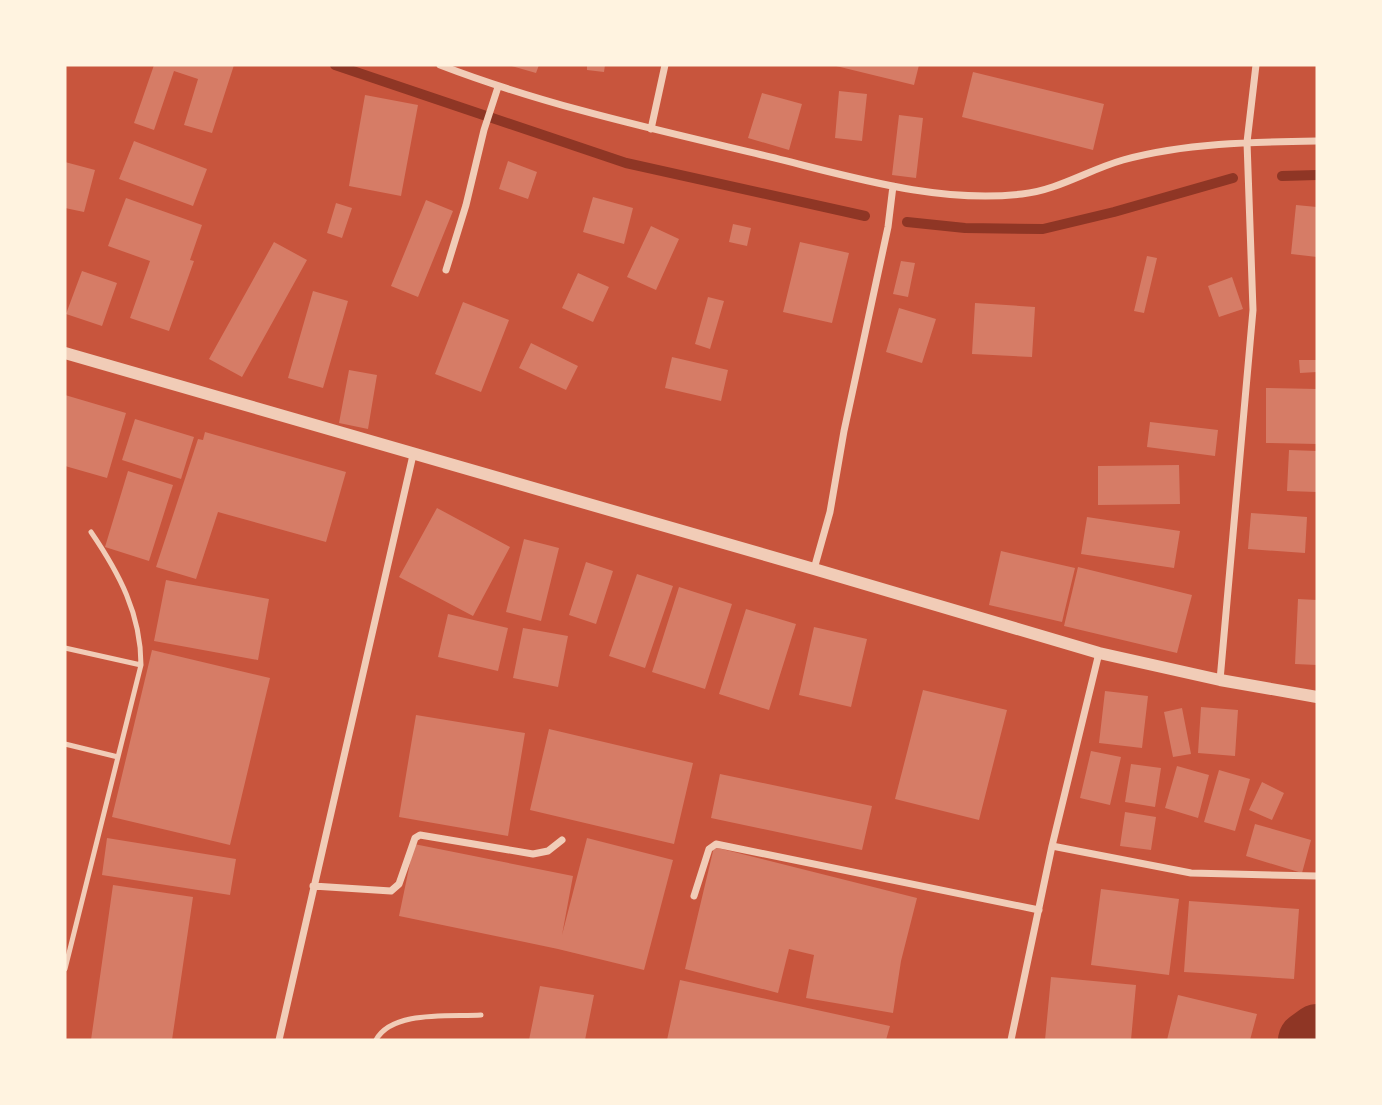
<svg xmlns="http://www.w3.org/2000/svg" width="1382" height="1105" font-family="Overpass,sans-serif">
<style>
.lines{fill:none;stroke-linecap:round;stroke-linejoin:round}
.stream{stroke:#8f3625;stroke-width:10}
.river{stroke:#8f3625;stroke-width:56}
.building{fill:#d67c66}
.service{stroke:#f1ccb7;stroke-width:5}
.minor{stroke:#f1ccb7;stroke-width:7}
.tertiary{stroke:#f1ccb7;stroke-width:12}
</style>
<rect width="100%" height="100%" fill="#c8553d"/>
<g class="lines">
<path class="stream" d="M335,65L626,163L865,216
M1282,176L1317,175
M907,222L965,228L1043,229L1114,212L1233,178"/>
<path class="river" d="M1306,1040L1317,1032"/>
</g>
<path class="building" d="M154,65H234L212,133L184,125L198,79L174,71L154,130L134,123Z
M508,65H539L536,73Z
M587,65H605L604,72L587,70Z
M832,65H919L914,85Z
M973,72L1104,104L1093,150L962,117Z
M839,91L867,94L862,141L835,138Z
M762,93L802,104L789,150L748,138Z
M365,95L418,105L401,196L349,186Z
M899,115L923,118L916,178L892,175Z
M134,141L207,169L193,206L119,179Z
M508,161L537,172L528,199L499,189Z
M65,162L95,170L84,212L65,208Z
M593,197L633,208L624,244L583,232Z
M126,198L202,225L190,260L194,261L169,331L130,318L150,261L108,246Z
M426,200L453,211L418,297L391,286Z
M336,203L352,208L342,238L327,233Z
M1296,205L1317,207V257L1291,254Z
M733,224L751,228L747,246L729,242Z
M651,226L679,239L656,290L627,277Z
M274,242L307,260L242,377L209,359Z
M800,242L849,253L832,323L783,312Z
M1147,256L1157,258L1144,313L1134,311Z
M901,261L915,263L908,297L893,294Z
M82,271L117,283L102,326L66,314Z
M578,273L609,287L593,322L562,308Z
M1232,277L1243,309L1219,317L1208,286Z
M313,291L348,301L323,388L288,378Z
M708,297L724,301L710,349L695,344Z
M463,302L509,320L481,392L435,374Z
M975,303L1035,307L1032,357L972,354Z
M899,308L936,319L922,363L886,352Z
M531,343L578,366L566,390L519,368Z
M672,357L728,370L721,401L665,388Z
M1299,360H1317V372L1300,373Z
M349,370L377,375L368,429L339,423Z
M1266,388L1317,389V444L1266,443Z
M65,395L126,413L107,478L65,466Z
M135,419L194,437L181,479L122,460Z
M1150,422L1218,430L1215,456L1147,447Z
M205,432L346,472L326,542L218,512L196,579L156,567L198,439L203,440Z
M1289,450L1317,451V492L1287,491Z
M1179,465L1180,504L1098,505V466Z
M128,471L173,485L149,561L105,547Z
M437,508L510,547L473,616L399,577Z
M1251,513L1307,517L1305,553L1248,549Z
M1087,517L1180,531L1174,568L1081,554Z
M524,539L559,548L541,621L506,612Z
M1001,551L1075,568L1062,622L989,605Z
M586,562L613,571L596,624L569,615Z
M1078,567L1192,595L1177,653L1064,626Z
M637,574L673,586L645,668L609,656Z
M166,580L269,599L258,660L154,641Z
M679,587L732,604L705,689L652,672Z
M1298,599L1317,600V665L1295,664Z
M746,609L796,624L769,710L719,694Z
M448,614L508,628L498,671L438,657Z
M814,627L867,639L851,707L799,695Z
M523,628L568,636L558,687L513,678Z
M152,650L270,678L230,845L112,817Z
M923,690L1007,710L979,820L895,799Z
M1105,691L1148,696L1142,748L1099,743Z
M1201,707L1238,710L1235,756L1198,753Z
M1182,708L1191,754L1173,757L1164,712Z
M416,715L525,733L508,836L399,817Z
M549,729L693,763L674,844L530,810Z
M1091,751L1121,757L1110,805L1080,798Z
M1131,764L1161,768L1155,807L1125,802Z
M1177,766L1209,775L1198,818L1165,808Z
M1219,770L1250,779L1235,831L1204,822Z
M720,774L872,806L862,850L711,818Z
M1262,782L1284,793L1272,820L1249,810Z
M1125,812L1156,817L1151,850L1120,846Z
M1255,824L1311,840L1302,873L1246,856Z
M107,838L236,859L230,895L102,875Z
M587,838L673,860L644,970L558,949L399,916L414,844L573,876L562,935Z
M714,847L917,898L901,961L893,1013L806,998L814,955L789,949L778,993L685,969Z
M113,885L193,897L172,1040H91Z
M1101,889L1179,899L1169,975L1091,965Z
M1189,901L1299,909L1294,979L1184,972Z
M1051,977L1136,985L1131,1040H1045Z
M680,980L890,1026L886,1040H667Z
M540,986L594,995L585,1040H529Z
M1178,995L1257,1014L1250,1040H1167Z"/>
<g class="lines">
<path class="service" d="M65,648L141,665
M65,744L118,757
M65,969L141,665C141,614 119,573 91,532
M376,1040C392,1010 451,1017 481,1015"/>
<path class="minor" d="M440,65C544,105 653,129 762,155C846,175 934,204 1022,194C1058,190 1088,170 1123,160C1185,143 1252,142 1317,141
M651,129L665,65
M446,270L466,205L484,130L498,87
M814,569L830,512L844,431L888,227L893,186
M1220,680L1253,310L1247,142L1256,65
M1052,846L1191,873L1317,876
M313,886L391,891L399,884L415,838L420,835L533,854L548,851L562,840
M694,896L709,849L716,844L1039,910
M279,1040L413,455
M1011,1040L1052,846L1099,653"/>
<path class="tertiary" d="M65,353L814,569L1099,653L1220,680L1317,697"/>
</g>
<rect width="1382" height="1105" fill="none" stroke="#fff3e0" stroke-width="133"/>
</svg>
